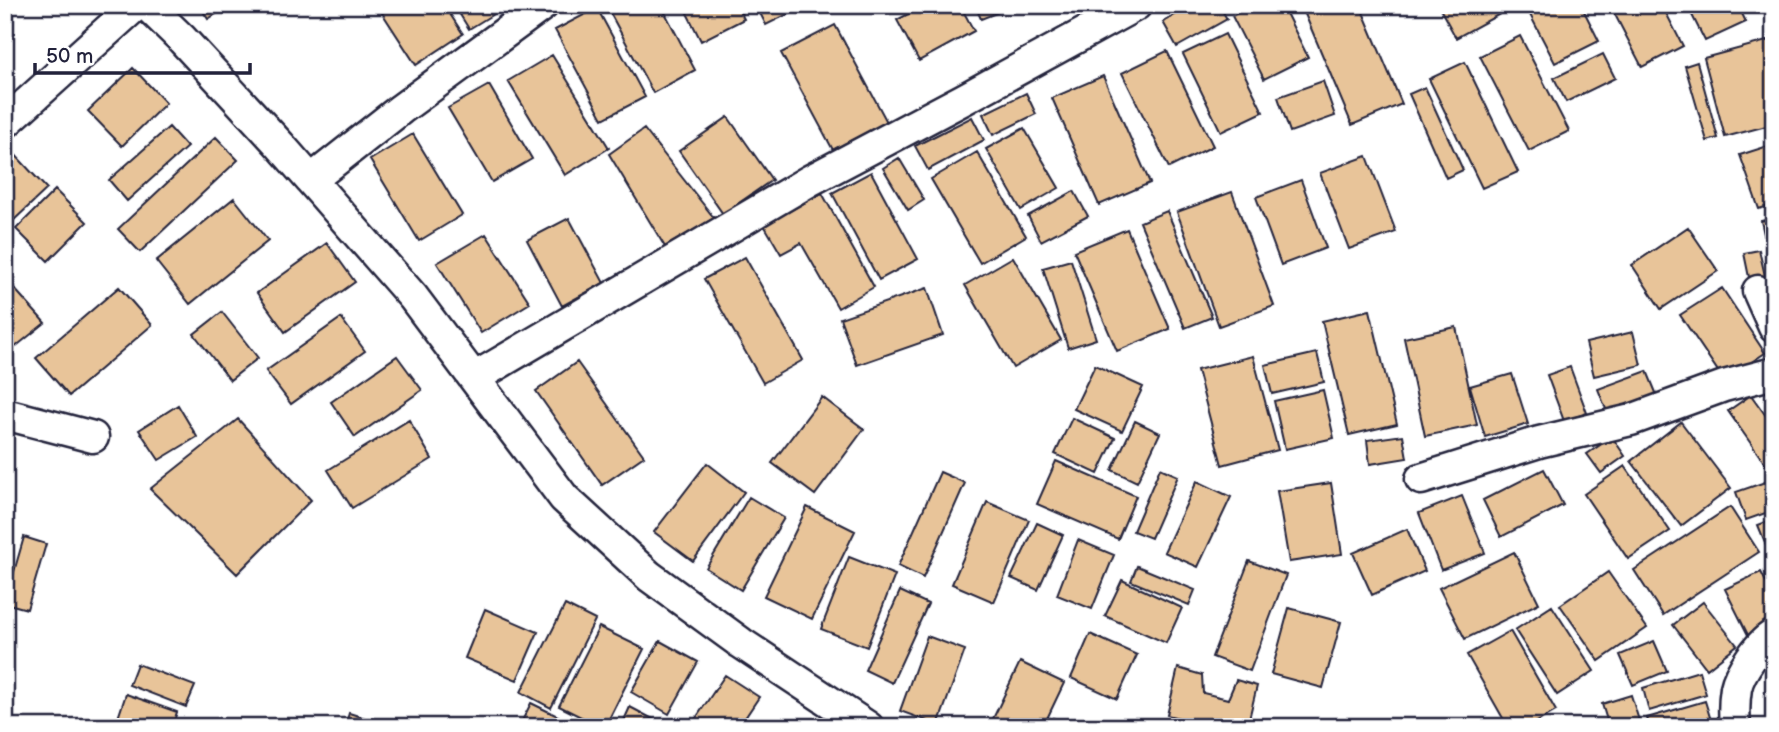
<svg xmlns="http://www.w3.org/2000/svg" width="1779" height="732" font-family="'Balsamiq Sans',sans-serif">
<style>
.building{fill:#e8c499;stroke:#22223b;stroke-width:2}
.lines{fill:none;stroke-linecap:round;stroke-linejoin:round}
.minor-casing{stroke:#22223b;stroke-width:35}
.minor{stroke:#fff;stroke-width:30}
</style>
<rect width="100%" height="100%" fill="#fff"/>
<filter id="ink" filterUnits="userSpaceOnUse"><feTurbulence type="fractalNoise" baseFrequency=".0143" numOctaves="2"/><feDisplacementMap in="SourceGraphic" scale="14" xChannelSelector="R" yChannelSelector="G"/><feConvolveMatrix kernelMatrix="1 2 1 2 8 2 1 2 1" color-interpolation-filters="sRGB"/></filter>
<g filter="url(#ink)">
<path class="building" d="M199,5H230L208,19Z
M377,5H444L463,34L416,65Z
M454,5H508L469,29Z
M614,5H661L695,70L653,93L608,9Z
M683,5H737L744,19L701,41Z
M756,5H806L766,25Z
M925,5H960L974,31L919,61L897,20Z
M975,5H1014V6L981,19Z
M1192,5H1219L1227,19L1177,47L1163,22Z
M1252,5H1282L1308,57L1264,79L1232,16Z
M1307,5H1360L1402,104L1352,125L1302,7Z
M1438,5H1507L1509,9L1456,38Z
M1525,5H1581L1599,41L1555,63Z
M1610,5H1662L1683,46L1642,67Z
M1687,5H1738L1746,22L1705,41Z
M597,8L645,97L603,119L555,30Z
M835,25L887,122L833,150L781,53Z
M1225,34L1263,112L1221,132L1183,54Z
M1520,36L1569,131L1529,151L1480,56Z
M1774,39V124L1725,137L1704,58Z
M1167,51L1213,146L1169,168L1122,73Z
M1603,54L1615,78L1566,102L1554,78Z
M552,55L609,148L565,175L508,81Z
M1465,62L1518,172L1482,188L1429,79Z
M1697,62L1718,138L1707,141L1685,66Z
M133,68L166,103L122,146L88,111Z
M1103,76L1150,183L1099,205L1052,98Z
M1323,81L1335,116L1290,132L1278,97Z
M489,85L532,159L492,182L448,108Z
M1425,87L1463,170L1446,178L1409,94Z
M1026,93L1036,114L993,135L983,114Z
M728,117L772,180L723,214L679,151Z
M972,117L984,140L928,170L915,146Z
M169,127L187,147L127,201L109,180Z
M1024,128L1059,188L1021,210L986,149Z
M644,129L714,218L665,247L609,154Z
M413,134L462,215L419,241L370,160Z
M216,137L238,160L140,252L118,229Z
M1774,144V204L1759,209L1740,155Z
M10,149L47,189L13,221L5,213V154Z
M977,152L1026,236L980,263L931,179Z
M1367,156L1396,232L1349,249L1320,173Z
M899,158L924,200L908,210L883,168Z
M871,172L918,259L879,280L832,193Z
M1301,180L1326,248L1281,265L1256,197Z
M55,190L87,222L48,261L16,229Z
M1074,191L1088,216L1041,241L1028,216Z
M1232,192L1274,306L1219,326L1177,212Z
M822,193L874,287L838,308L801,243L781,254L764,225Z
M234,198L268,241L190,304L156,261Z
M1167,211L1212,317L1185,328L1140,222Z
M569,218L604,283L562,306L527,240Z
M1774,218V278L1761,221Z
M1688,227L1718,271L1661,309L1632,265Z
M1127,229L1170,329L1117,351L1074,251Z
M486,234L530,303L481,333L437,263Z
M327,243L355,282L285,332L257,293Z
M1759,250L1767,284L1751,287L1744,253Z
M745,257L803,360L763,383L704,279Z
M1013,257L1061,340L1013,368L965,285Z
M1071,260L1096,339L1068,348L1043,268Z
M5,278L45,323L9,352L5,349Z
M119,287L152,325L69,396L36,358Z
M927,288L943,335L857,365L840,318Z
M1722,288L1765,353L1724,380L1680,315Z
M1370,310L1397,424L1349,435L1322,321Z
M222,312L258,358L230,380L194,334Z
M341,318L365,351L291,404L266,371Z
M1456,327L1477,425L1425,436L1404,338Z
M1633,332L1641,365L1594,376L1586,343Z
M1317,353L1324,382L1272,394L1265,365Z
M397,356L422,390L355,437L331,402Z
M1253,356L1278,450L1222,465L1197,370Z
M577,362L644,456L602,485L536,391Z
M1095,365L1143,387L1122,431L1074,409Z
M1570,367L1587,413L1564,421L1547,375Z
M1647,371L1659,400L1610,419L1598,389Z
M1512,374L1528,424L1485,437L1470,386Z
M1323,390L1334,438L1285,449L1274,401Z
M1751,395L1774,427V464L1768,468L1728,411Z
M822,397L864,429L815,495L772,463Z
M178,405L197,437L159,460L139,430Z
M1072,418L1115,438L1098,474L1055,454Z
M238,419L311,500L237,574L150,489Z
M409,420L432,459L352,508L328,470Z
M1135,421L1160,433L1137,482L1112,470Z
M1681,422L1731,488L1681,526L1631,461Z
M1403,435L1407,458L1370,464L1367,440Z
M1612,437L1625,456L1601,473L1587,454Z
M1056,461L1136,496L1118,539L1037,504Z
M707,463L744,492L693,561L654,532Z
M1625,466L1670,531L1628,559L1584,494Z
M1160,468L1178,476L1151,538L1133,531Z
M1544,469L1563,505L1501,537L1483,500Z
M940,472L965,483L923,578L898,566Z
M1774,479V510L1746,520L1736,492Z
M1197,481L1231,497L1198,567L1164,552Z
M1331,483L1342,554L1289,562L1277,491Z
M1462,496L1485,553L1441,570L1419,513Z
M749,497L784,518L741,590L706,568Z
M987,502L1029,520L994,602L952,584Z
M807,507L855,531L812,619L764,596Z
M1730,507L1759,552L1663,615L1634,570Z
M1774,519V555L1771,557L1758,525Z
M1037,523L1063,535L1038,590L1011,578Z
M1407,529L1425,571L1372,595L1353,553Z
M24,537L46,544L27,609L5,603Z
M1078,540L1114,555L1092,609L1057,595Z
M1514,552L1539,603L1465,639L1439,588Z
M849,557L895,575L867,647L821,629Z
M1249,561L1286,575L1250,671L1212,657Z
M1137,566L1195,590L1189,605L1131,581Z
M1608,572L1647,628L1599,661L1560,605Z
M1761,572L1774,598V626L1749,637L1725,589Z
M1122,580L1182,608L1166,643L1105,616Z
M900,591L928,604L892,683L865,670Z
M1703,602L1737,645L1707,669L1673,625Z
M565,605L595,620L551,708L521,692Z
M1552,606L1594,671L1557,695L1515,630Z
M1289,608L1341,622L1323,688L1271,674Z
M485,609L538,632L517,680L465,658Z
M599,627L644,649L605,727H601L559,706Z
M1510,631L1556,711L1528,727H1508L1467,655Z
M1090,634L1137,655L1117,699L1071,678Z
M927,636L965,650L938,725L900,711Z
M660,641L698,662L669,714L631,692Z
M1654,641L1667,671L1633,685L1620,655Z
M1020,662L1064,683L1043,727H989Z
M137,664L195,686L186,707L129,685Z
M1178,668L1202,675L1203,693L1228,699L1236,680L1257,686L1247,727H1215L1167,715Z
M1699,671L1706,694L1649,711L1643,688Z
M725,675L759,697L739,727H690Z
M126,694L177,712L172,727H115Z
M1631,695L1641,727H1609L1602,704Z
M1705,701L1713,727H1650L1647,718Z
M531,703L580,727H519Z
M630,707L668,727H621Z
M349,713L394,727H345Z
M1053,718L1072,727H1049Z"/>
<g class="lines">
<g class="minor-casing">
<path id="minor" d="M147,5L181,38L280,145L413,297L564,498L649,576L741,643L868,727
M5,123L136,5
M311,180L401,109L543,5
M1758,291L1774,327
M474,378L809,181L964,99L1136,5
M5,414L93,437
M1421,479L1539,442L1631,420L1724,386L1774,373
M1735,727C1734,715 1734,700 1736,688C1739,673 1760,641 1774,635"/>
</g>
<use href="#minor" class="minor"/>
</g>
</g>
<rect width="1779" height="732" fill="none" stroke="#fff" stroke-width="28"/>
<rect x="14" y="14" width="1751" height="704" fill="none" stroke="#22223b" stroke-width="2.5" filter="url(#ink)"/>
<path d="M35 63v10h215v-10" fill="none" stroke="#22223b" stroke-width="3.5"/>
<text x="46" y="63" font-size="21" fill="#22223b" stroke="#ffffff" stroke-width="5" paint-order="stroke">50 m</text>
</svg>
